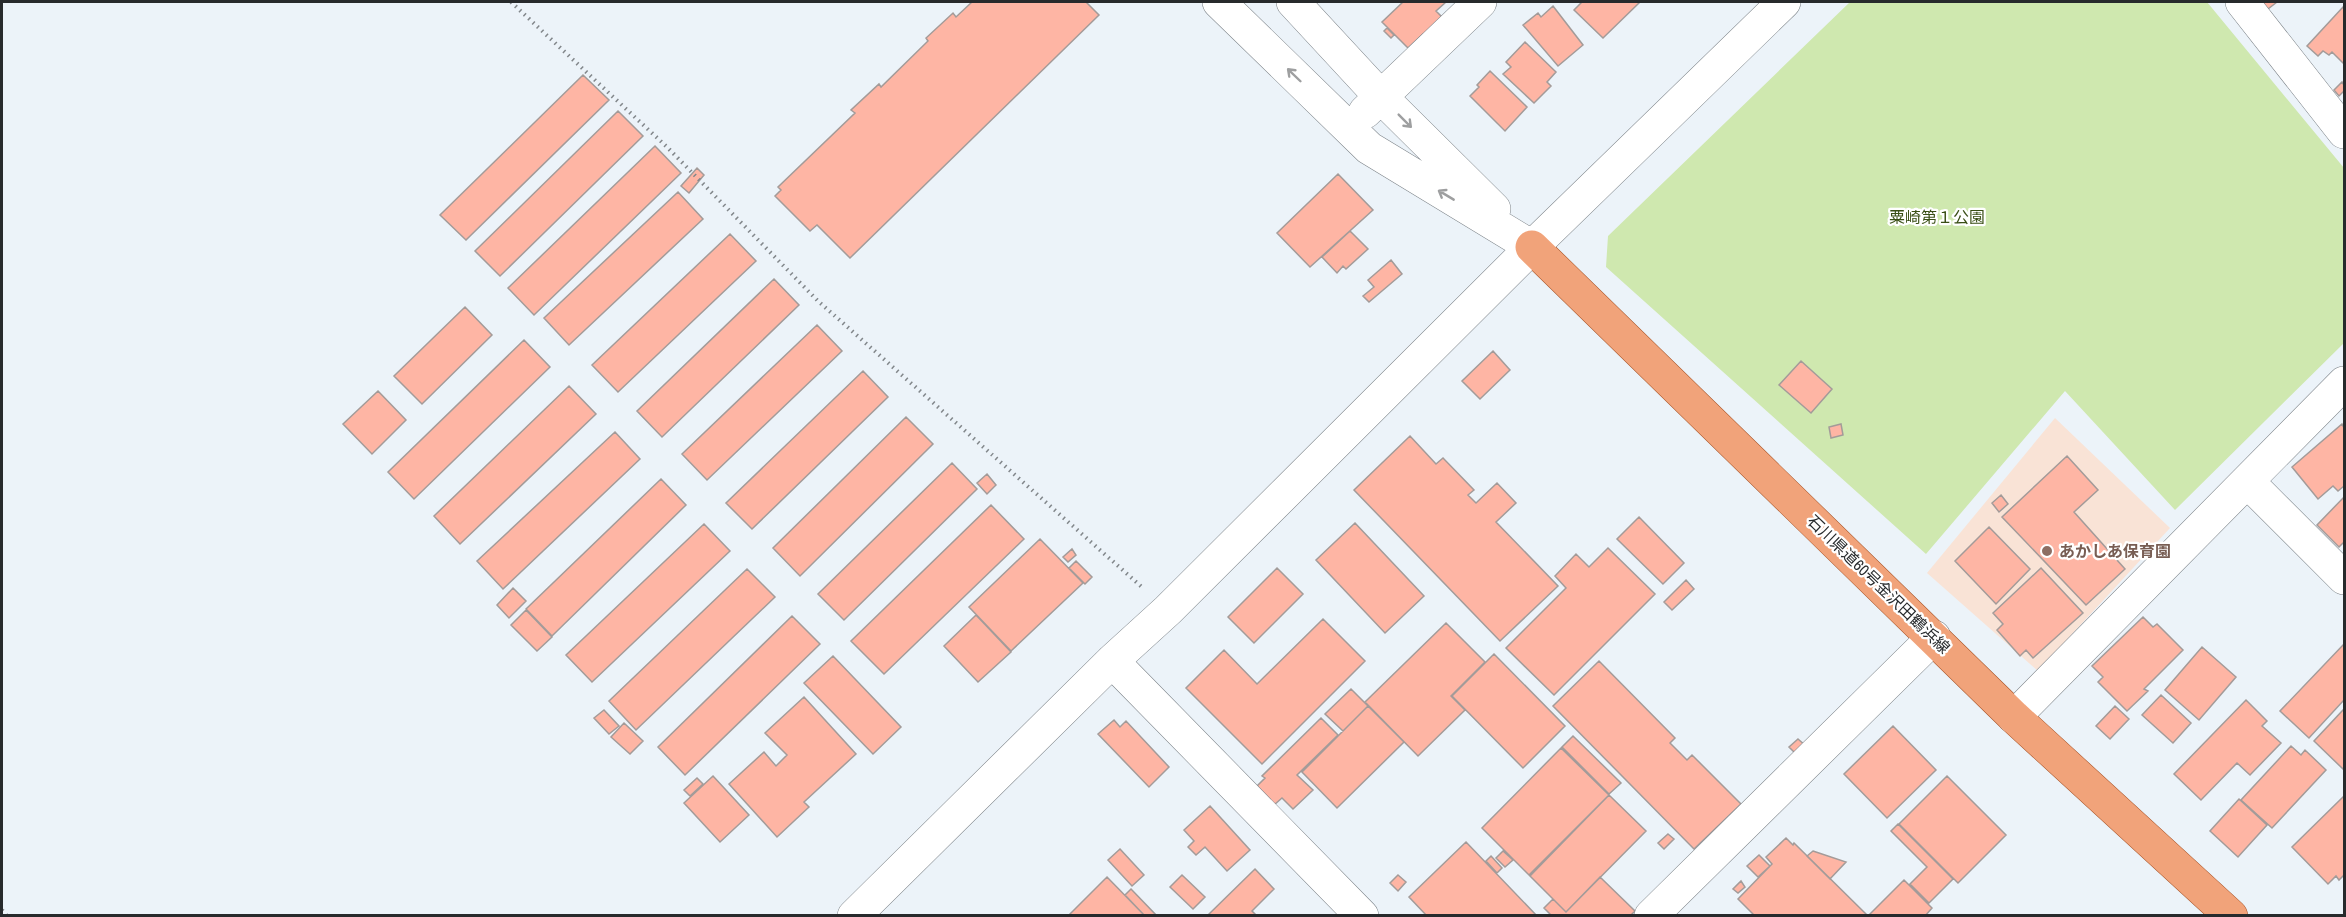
<svg xmlns="http://www.w3.org/2000/svg" width="2346" height="917" font-family="'Archivo Narrow','Noto Sans JP',sans-serif">
<style>
.education{fill:#f9e3d6}
.green{fill:#cfe8af}
.building{fill:#feb5a4;stroke:#a39b99;stroke-width:1.5}
.lines{fill:none;stroke-linecap:round;stroke-linejoin:round}
.minor-casing{stroke:#7a8086;stroke-width:34}
.major-casing{stroke:#a45125;stroke-width:34}
.path{stroke:#82878b;stroke-width:4;stroke-dasharray:1.5 4.5;stroke-linecap:butt}
.minor{stroke:#fff;stroke-width:33}
.major{stroke:#f1a37a;stroke-width:33}
.oneway{stroke:#9e9fa0}
.education-dot{fill:#8d6e63;stroke:#fff;stroke-width:2}
.labels{text-anchor:middle;stroke-width:4.5;stroke-linejoin:round;paint-order:stroke}
.park-label{font-size:16px;fill:#394e15;stroke:#fff}
.education-label{font-size:16px;font-weight:bold;fill:#785e54;stroke:#fff;text-anchor:start}
.street-label{font-size:16px;fill:#272a2c;stroke:#fff}
</style>
<rect width="100%" height="100%" fill="#ecf3f9"/>
<path class="education" d="M2055,418L2170,528L2038,671L1927,573Z"/>
<path class="green" d="M1850,2H2207L2344,168V343L2175,510L2065,391L1926,554L1606,267L1608,236Z"/>
<path class="building" d="M972,2H1086L1099,15L850,258L817,225L810,231L775,196L781,190L778,187L855,113L851,110L879,84L881,87L928,41L926,38L953,13L956,17Z
M1403,2H1446L1436,11L1451,26L1433,44L1423,34L1408,48L1382,22Z
M1582,2H1640L1603,38L1574,10Z
M2252,2H2277L2268,9Z
M1553,6L1583,45L1558,66L1523,25L1538,13L1541,17Z
M2343,7L2344,9V64L2332,52L2329,55L2323,51L2318,56L2307,46Z
M1387,28L1394,35L1391,38L1384,31Z
M1525,42L1556,72L1547,82L1551,86L1534,103L1503,74L1511,67L1506,62Z
M1490,71L1527,107L1505,131L1470,96L1479,87L1477,85Z
M583,75L609,100L466,240L440,215Z
M2342,82L2344,85V91L2339,96L2334,90Z
M618,111L643,136L500,276L475,251Z
M655,146L681,173L534,315L508,288Z
M697,168L704,175L689,193L681,186Z
M1338,174L1373,210L1310,267L1277,233Z
M678,192L703,219L569,345L544,318Z
M1350,231L1368,249L1346,269L1343,266L1337,273L1322,257Z
M730,234L756,261L618,392L592,365Z
M1391,260L1402,274L1369,302L1363,296L1374,287L1368,280Z
M774,279L799,305L662,437L637,411Z
M465,307L492,335L422,404L394,376Z
M817,325L842,351L707,480L682,454Z
M524,340L550,367L414,499L388,472Z
M1493,351L1510,370L1480,399L1462,381Z
M1801,361L1832,389L1811,413L1779,385Z
M863,371L888,397L752,529L726,503Z
M569,386L596,414L460,544L434,516Z
M378,391L406,420L372,454L343,424Z
M906,417L933,444L800,576L773,548Z
M1841,424L1843,435L1831,438L1829,427Z
M2342,424L2344,428V486L2338,491L2333,486L2318,499L2292,467Z
M615,432L640,459L503,589L477,561Z
M1410,436L1436,464L1443,458L1474,490L1468,495L1476,503L1497,483L1516,503L1496,522L1558,586L1500,641L1354,490Z
M2067,456L2098,490L2074,512L2125,569L2086,605L2002,517Z
M952,463L977,489L844,620L818,594Z
M987,474L996,485L987,494L977,483Z
M661,479L686,505L552,636L526,609Z
M2001,495L2008,504L1999,512L1992,503Z
M2344,497V542L2339,547L2317,525Z
M991,505L1024,539L884,674L851,641Z
M1639,517L1684,563L1663,584L1617,539Z
M1355,523L1424,596L1385,633L1316,560Z
M704,524L730,551L592,682L566,655Z
M1989,527L2030,569L1996,604L1955,561Z
M1040,539L1083,583L1011,651L969,607Z
M1608,548L1655,594L1554,695L1506,648L1566,588L1555,576L1576,554L1589,567Z
M1072,549L1076,555L1068,562L1063,557Z
M1076,561L1092,577L1085,584L1069,568Z
M1277,568L1303,594L1254,643L1228,617Z
M2041,568L2083,613L2033,658L2026,650L2020,656L1997,630L2003,624L1993,613Z
M747,569L775,597L636,730L609,701Z
M1686,580L1694,589L1672,610L1664,602Z
M513,588L526,601L509,618L497,605Z
M526,610L552,637L537,651L511,625Z
M976,615L1011,652L978,682L944,646Z
M792,616L820,644L685,775L658,747Z
M2143,617L2153,627L2157,624L2183,650L2144,689L2148,691L2127,711L2098,682L2103,677L2092,666Z
M1323,619L1365,661L1262,764L1186,688L1224,650L1257,684Z
M1446,623L1485,662L1451,696L1465,710L1418,756L1365,702Z
M2343,645L2344,646V700L2309,738L2280,711Z
M2202,647L2236,677L2199,720L2165,690Z
M1494,654L1565,726L1523,768L1452,696Z
M833,656L901,727L873,754L804,683Z
M1599,661L1675,738L1670,743L1687,760L1692,755L1741,804L1694,849L1553,706Z
M1351,689L1368,706L1343,731L1325,714Z
M2161,695L2191,723L2173,743L2142,715Z
M804,697L856,754L804,802L809,807L777,837L729,784L764,752L776,766L787,755L765,733Z
M2246,700L2267,721L2262,726L2281,743L2250,775L2237,763L2201,800L2174,774Z
M1368,706L1404,742L1337,808L1302,772Z
M2115,706L2129,719L2110,739L2096,726Z
M2344,709V767L2343,769L2314,741Z
M604,710L619,726L609,734L594,718Z
M1321,718L1338,735L1297,775L1313,790L1293,809L1282,798L1274,805L1256,787L1265,778L1262,776Z
M1114,720L1120,727L1126,721L1169,767L1149,787L1098,734Z
M624,723L643,741L630,754L611,737Z
M1893,726L1936,770L1887,818L1844,774Z
M1573,736L1621,783L1609,794L1562,747Z
M1798,739L1806,746L1797,755L1789,747Z
M2291,746L2301,755L2305,750L2326,770L2272,828L2241,800Z
M1561,748L1609,795L1529,875L1482,828Z
M713,776L749,815L720,842L684,803Z
M1947,776L2006,835L1958,883L1899,824Z
M697,778L703,784L690,796L684,790Z
M1609,795L1646,831L1566,912L1530,876Z
M2344,796V875L2339,880L2336,876L2328,884L2292,847Z
M2239,799L2267,825L2238,857L2210,831Z
M1210,806L1250,850L1227,871L1205,847L1196,855L1188,847L1194,841L1184,830Z
M1898,824L1953,879L1929,903L1910,884L1927,867L1891,831Z
M1668,834L1674,839L1664,849L1658,843Z
M1786,838L1793,845L1794,843L1868,916H1755L1738,899L1772,864L1766,857Z
M1466,842L1537,916H1427L1409,897Z
M1120,849L1144,875L1132,886L1108,860Z
M1503,851L1513,860L1505,867L1496,858Z
M1813,851L1846,862L1830,879L1807,856Z
M1759,855L1770,866L1758,877L1747,866Z
M1491,856L1502,868L1497,873L1486,861Z
M1255,869L1274,889L1252,911L1257,916H1207Z
M1182,875L1205,897L1193,909L1170,887Z
M1398,875L1406,882L1398,891L1390,883Z
M1107,877L1145,916H1068Z
M1600,877L1635,911L1630,916H1552L1544,908L1553,899L1566,912Z
M1904,880L1932,908L1925,916H1868Z
M1741,881L1745,887L1738,893L1733,889Z
M1131,889L1156,915L1145,916L1125,895Z"/>
<g class="lines">
<g class="minor-casing">
<path id="minor" d="M1219,2L1369,148L1532,247
M1293,2L1380,96L1494,209
M2242,2L2344,132
M1365,112L1480,2
M2248,482L2344,578
M1112,661L1362,916
M2014,717L2344,383
M854,916L1112,661L1168,610L1532,247L1784,2
M1651,916L1934,637"/>
</g>
<g class="major-casing">
<path id="major" d="M1532,247L2014,717L2231,916"/>
</g>
<path class="path" d="M511,2L667,147L818,301L1143,588
M2,910L7,916"/>
<use href="#minor" class="minor"/>
<use href="#major" class="major"/>
</g>
<defs><path id="oneway-shaft" d="M-6 0H5M1.5-3L5.5 0L1.5 3" fill="none" stroke-width="1.6" stroke-linecap="round" stroke-linejoin="round" transform="scale(1.5)"/></defs>
<g class="oneway">
<use href="#oneway-shaft" transform="translate(1294 75) rotate(-136)"/>
<use href="#oneway-shaft" transform="translate(1405 121) rotate(45)"/>
<use href="#oneway-shaft" transform="translate(1446 195) rotate(-149)"/>
</g>
<circle class="education-dot" cx="2047" cy="551" r="6"/>
<g class="labels">
<g class="park-label">
<text x="1937" y="223">粟崎第１公園</text>
</g>
<g class="education-label">
<text x="2059" y="557">あかしあ保育園</text>
</g>
<g class="street-label">
<text transform="translate(1879 584) rotate(44)" y="6">石川県道60号金沢田鶴浜線</text>
</g>
</g>
<rect width="2346" height="917" fill="none" stroke="#272a2c" stroke-width="6"/>
</svg>
